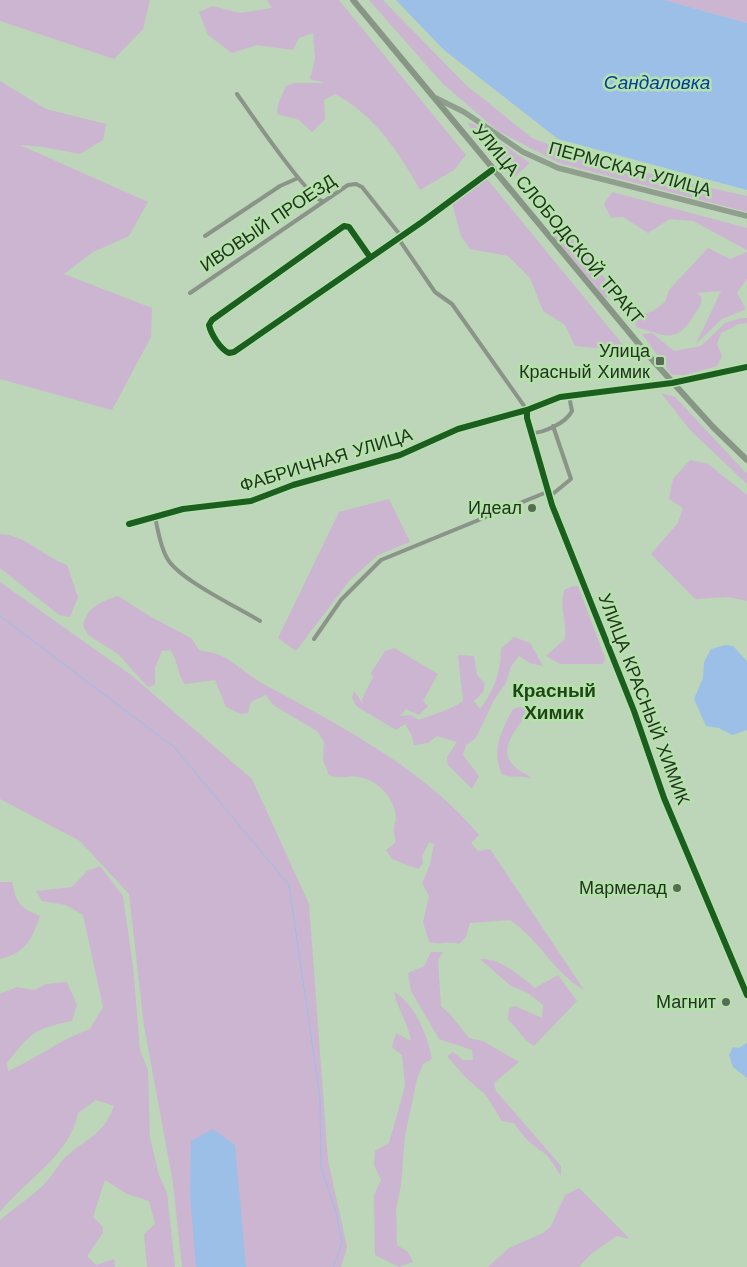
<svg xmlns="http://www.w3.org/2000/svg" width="747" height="1267" font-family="'Work Sans',sans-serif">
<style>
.green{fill:#ccb5d1}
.water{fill:#9bbfe7}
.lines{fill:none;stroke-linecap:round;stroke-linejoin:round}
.stream{stroke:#9bbfe7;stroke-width:1}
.street{stroke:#8b9488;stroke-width:4}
.secondary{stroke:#8f9e8d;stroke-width:5.5}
.primary{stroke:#889685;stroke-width:6}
.cycleway-casing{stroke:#b5e2ab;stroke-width:9}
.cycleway{stroke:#1b5e20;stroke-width:6}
.poi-dot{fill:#586c55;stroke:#b5e2ab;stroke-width:2}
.labels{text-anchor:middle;stroke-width:5;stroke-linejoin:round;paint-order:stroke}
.street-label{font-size:18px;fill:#22341f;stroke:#b5e2ab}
.poi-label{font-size:18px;fill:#22341f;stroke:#b5e2ab;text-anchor:end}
.water-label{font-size:19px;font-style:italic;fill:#003e9e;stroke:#b5e2ab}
.neighbourhood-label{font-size:19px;font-weight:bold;fill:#1e4515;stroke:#b5e2ab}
</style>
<rect width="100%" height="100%" fill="#bdd5b8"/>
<path class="green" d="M0,0H150L143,29L114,59L0,21Z
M267,0H339L466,155L454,170L420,190C400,154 374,114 335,94L324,100L325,119L312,132L299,120L277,114L278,104L286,86L294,83H325L310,79L315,59L313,33L299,38L293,50L257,45L232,53L208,35L199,12L213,6L240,13L272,8Z
M369,0H383L466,85L532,138L599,163L627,167L665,178L747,196V212L559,163L498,131L443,84Z
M664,0H747V23Z
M0,81L46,109L106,124L103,140L80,154L43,147L20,145L148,202L129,236L93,252L64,274L152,308L151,337L112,410L0,379Z
M467,123L474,124L530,163L512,179Z
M487,179L624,346L595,348L575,346L565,325L543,311L530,278L508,256L470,249L461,236L451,199Z
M612,192L747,228V250L693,221L670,219L648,233L623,217L611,218L604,204Z
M564,229L613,288L606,299L551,233Z
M708,248L730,259L747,252V279L737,293L746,309L722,319L696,344L721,291L696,293L701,296C703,304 697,310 693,317C675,346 662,334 636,327L634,318L653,311L665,302L669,290Z
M741,318H747V323L739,324L721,333L717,344L722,356L717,366L685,375H672L642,334L652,333L674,351L701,346L725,323Z
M661,393L675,397L747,474V484L690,430Z
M690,460L708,464L747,495V601L728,597L695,599L651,554L678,523L683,508L669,499L673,479Z
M389,499L410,542L378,555L349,581L296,651L278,638L339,512Z
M0,534C26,535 44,557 67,565L78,597L70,617L59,615L0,568Z
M0,582L131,675L252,779L309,904L328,1160L347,1247L341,1267H182L173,1183L144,1026L129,894L80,841L0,799Z
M574,586H578L605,658L603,664H560L546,656L565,639C567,619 559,610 564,590Z
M118,596L151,617L191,638L199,650C205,652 212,652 217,654C234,661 249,676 265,685C341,726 424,769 479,835L471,843L478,851L490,849L584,990C554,973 539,939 510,920L470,923L466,937L459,944C448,940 440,946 429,942L423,922L429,896L422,883L430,865L434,844L429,842L422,856L423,863L418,869L392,859L386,850L395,843C396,837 393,832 394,827C394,824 396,822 396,819C396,801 380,782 363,778C350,774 343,780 329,775L323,760L324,742L317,731L273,705L266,695L251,702L248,713L241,714L226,707L215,680L185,684C176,673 179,661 170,650L162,651L155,668V685L148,687L118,654L88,635L83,626C87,607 100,602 118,596Z
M514,637L530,643L543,666L530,663L519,656L511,666L506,683L494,700L476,738L466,745L463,755L479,776L472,789L448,765L447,757L457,742L437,736L428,743L414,745L411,734L405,724L396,730L356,706L352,698L354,691L363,704L362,699L373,677L371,673L385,651L394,648L438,674L423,701L428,706L419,715L406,709L400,716L410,715L419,720C434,714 450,710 463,701L458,655L474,656L477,675L485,684L483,692L474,701L480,709C494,690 501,672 501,649Z
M520,707L529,710C521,726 496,746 513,765C518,772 527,773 532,779C521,775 512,779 502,774C491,751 501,731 513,709Z
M100,866L123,896L133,966L140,1050L148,1070L150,1138L159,1175L167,1193L175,1267H147L144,1234L155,1224L149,1201L127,1194L105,1180L93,1217L103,1227V1233L87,1256L96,1265L114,1259L115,1267H0V1220C15,1207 35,1195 48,1180C53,1174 57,1167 62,1161C83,1138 102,1139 114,1106L96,1100L78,1113C69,1157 27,1178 0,1212V994L17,987L34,990L46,984L67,982L77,1005L72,1021C33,1029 31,1033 7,1063L8,1071C36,1059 61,1039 90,1029L103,1007L83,915L66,905L42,901L36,891L72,887L87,871Z
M0,882H12C17,904 19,907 40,916C32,939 26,953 0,959Z
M431,952H443L438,960L441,1006L449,1013L469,1038L483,1041L519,1062L494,1083L496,1091L561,1166V1176C556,1169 551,1158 544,1153C531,1144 523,1137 514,1123L502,1121L485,1094L466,1078L447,1056L453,1052L463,1060H473L472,1050L439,1039L411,991L408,973L424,966Z
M480,959C502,958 519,976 535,988L558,975L577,1001L534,1046C523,1040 518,1028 508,1020L509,1008L515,1006L542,1018L543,1005L528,993L511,986Z
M394,992C416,1005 427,1035 432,1059L423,1064L417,1079L405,1136L401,1185L396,1210L397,1245L408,1252L413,1262L399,1267L375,1255L374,1195L381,1180L374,1165L375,1151L389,1143L405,1086L402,1055L392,1047L396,1033L411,1041C408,1023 398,1010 394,992Z
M579,1188L630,1239L617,1236L592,1253L579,1267H488L509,1248L543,1233L551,1226L565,1195Z"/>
<path class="water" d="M396,0H664L747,23V190L558,139L444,50Z
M726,645L733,646L747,661V730L732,735L719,728L706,726L694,699L703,678L704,662L711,649Z
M747,1043V1078L733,1067L729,1055L733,1047L739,1048Z
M213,1129L235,1145L246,1267H196L190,1194L191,1141Z"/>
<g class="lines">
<path class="stream" d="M0,616L175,748L289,885L320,1098L321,1168L336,1212L342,1243L333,1267"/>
<path class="street" d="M237,94C249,111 308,198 322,201
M205,236L280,186L298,178
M370,257L349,227L344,226L212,320L209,325C211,334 220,349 229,353L234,352L422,222L492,170
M190,293L348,185L356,184L362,187L401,236
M672,383L747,367
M531,433C544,433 566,423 572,411L569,396
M549,497L571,479L553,426
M155,517C158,530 160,546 167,558C178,579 237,607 260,621
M129,524L183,509L251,501L293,485L400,455L458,429L527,410L452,304L435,292L398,238
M314,639L341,600L381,560L547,492"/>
<path class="secondary" d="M436,98L464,112L523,152L558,168L747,216
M672,383L560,397L527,410V418L552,505L634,711L664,798L747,995"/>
<path class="primary" d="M353,0L648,355L713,427L747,460"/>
<g class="cycleway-casing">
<path id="cycleway" d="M370,257L349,227L344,226L212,320L209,325C211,334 220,349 229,353L234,352L422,222L492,170
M527,410V418L552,505L634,711L664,798L747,995
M129,524L183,509L251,501L293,485L400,455L458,429L527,410L560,397L672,383L747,367"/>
</g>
<use href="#cycleway" class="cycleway"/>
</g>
<g class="poi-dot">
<rect x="655" y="356" width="10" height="10" rx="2.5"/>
<circle cx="532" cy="508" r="5"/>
<circle cx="677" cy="888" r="5"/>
<circle cx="726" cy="1002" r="5"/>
</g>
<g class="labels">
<g class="street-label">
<text transform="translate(630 169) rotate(15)" y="6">ПЕРМСКАЯ УЛИЦА</text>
<text transform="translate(268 223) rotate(-34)" y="6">ИВОВЫЙ ПРОЕЗД</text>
<text transform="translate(558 224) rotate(50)" y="6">УЛИЦА СЛОБОДСКОЙ ТРАКТ</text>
<text transform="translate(326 460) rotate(-17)" y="6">ФАБРИЧНАЯ УЛИЦА</text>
<text transform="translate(644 699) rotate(69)" y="6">УЛИЦА КРАСНЫЙ ХИМИК</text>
</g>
<g class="poi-label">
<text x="650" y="357">Улица<tspan x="650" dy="21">Красный Химик</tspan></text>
<text x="522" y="514">Идеал</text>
<text x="667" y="894">Мармелад</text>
<text x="716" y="1008">Магнит</text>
</g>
<g class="water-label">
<text x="657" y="89">Сандаловка</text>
</g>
<g class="neighbourhood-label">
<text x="554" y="697">Красный<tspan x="554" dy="22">Химик</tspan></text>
</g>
</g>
</svg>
